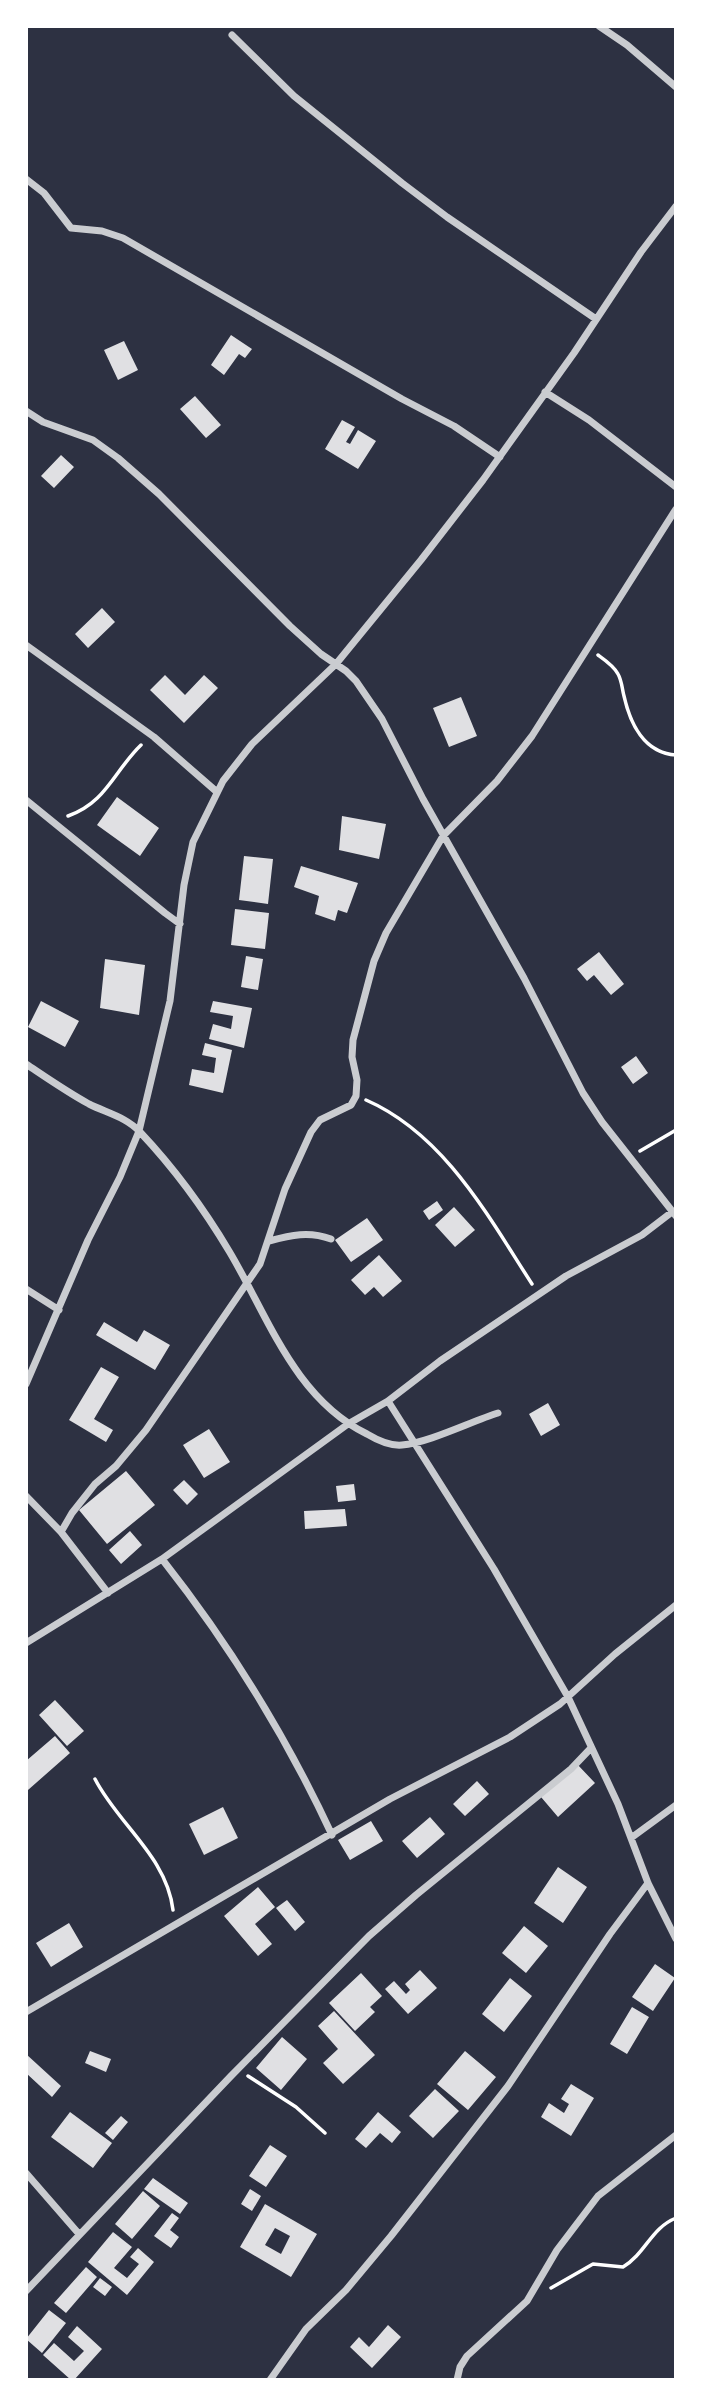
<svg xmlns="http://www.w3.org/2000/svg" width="702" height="2406" font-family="'Archivo Narrow',sans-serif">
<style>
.building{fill:#e0e0e3;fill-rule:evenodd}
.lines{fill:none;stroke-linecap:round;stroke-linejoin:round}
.path{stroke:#fff;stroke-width:3.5}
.minor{stroke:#caccd0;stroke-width:7}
</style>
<rect width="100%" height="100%" fill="#2d3142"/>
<path class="building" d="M231,335L252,349L245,358L239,354L224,375L211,365Z
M124,341L138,370L118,380L104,350Z
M195,396L221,425L206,438L180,409Z
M342,420L355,427L346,442L350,444L358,430L376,441L358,469L325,449Z
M61,455L74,467L54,488L41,476Z
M102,608L115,622L88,648L75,634Z
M165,675L185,695L204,675L218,688L184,723L150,690Z
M461,697L477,736L449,747L433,708Z
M117,797L159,828L140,856L97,825Z
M342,816L386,824L379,859L339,850Z
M244,856L273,859L268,904L239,900Z
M301,866L358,883L347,913L338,910L335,921L315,914L319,896L294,887Z
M235,909L269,913L265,949L231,945Z
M599,952L624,984L611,995L594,975L587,981L577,969Z
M246,956L263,959L258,990L241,987Z
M105,959L145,965L139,1015L100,1008Z
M41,1001L79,1021L65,1047L28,1027Z
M213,1001L252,1008L244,1048L209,1039L213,1024L231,1029L233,1016L210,1012Z
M205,1043L232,1050L223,1093L189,1085L192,1069L214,1073L216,1058L202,1055Z
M636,1056L648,1073L633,1084L621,1067Z
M437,1201L443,1210L429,1220L423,1211Z
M454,1207L475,1230L455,1247L435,1225Z
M367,1218L383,1240L351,1262L335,1240Z
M379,1255L402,1281L383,1297L374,1287L365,1295L351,1280Z
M104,1322L137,1342L144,1330L170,1345L155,1370L96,1335Z
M101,1367L119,1377L94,1419L113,1430L106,1442L69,1420Z
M548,1403L560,1425L541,1436L529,1414Z
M209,1429L230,1462L204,1478L183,1445Z
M126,1471L155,1505L107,1544L79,1510Z
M184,1480L198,1494L187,1505L173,1490Z
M354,1484L356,1500L338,1502L336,1486Z
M345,1509L347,1526L305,1529L304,1511Z
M130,1531L142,1545L121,1564L109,1550Z
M55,1700L84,1731L67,1746L39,1715Z
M55,1736L70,1753L28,1790L26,1788V1761Z
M577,1764L595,1783L558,1817L541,1797Z
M477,1781L489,1794L465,1816L453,1804Z
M223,1807L238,1838L204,1855L189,1824Z
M430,1817L445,1834L417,1858L402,1841Z
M371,1821L383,1841L350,1860L338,1840Z
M558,1867L587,1887L563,1923L534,1903Z
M258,1887L275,1907L255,1924L272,1944L258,1956L224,1916Z
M287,1900L305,1922L295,1931L276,1908Z
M69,1923L83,1947L51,1967L36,1943Z
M524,1926L548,1946L526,1973L502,1953Z
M655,1964L675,1978L653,2011L632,1997Z
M420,1970L437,1988L408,2014L385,1989L394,1981L406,1994L410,1990L405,1984Z
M361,1973L382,1996L370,2007L375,2012L355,2031L329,2003Z
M510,1978L532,1996L504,2032L482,2014Z
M632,2007L649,2017L627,2054L610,2044Z
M334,2011L375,2055L343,2084L323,2063L338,2049L318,2026Z
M282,2037L307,2059L281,2090L256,2068Z
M90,2051L111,2059L106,2072L85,2063Z
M465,2051L496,2077L468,2110L437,2084Z
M26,2054L61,2086L52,2097L26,2073Z
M571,2084L594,2098L571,2136L541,2117L549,2103L564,2113L569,2104L561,2099Z
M435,2089L459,2111L433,2138L409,2116Z
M70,2112L112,2143L93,2168L51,2137Z
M378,2112L401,2132L392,2143L380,2133L366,2148L355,2139Z
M121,2116L128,2122L113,2140L105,2133Z
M270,2145L287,2156L266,2187L249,2176Z
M153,2178L188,2203L180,2214L144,2189Z
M250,2189L261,2196L252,2211L241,2204Z
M143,2191L160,2206L132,2239L115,2224Z
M265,2204L317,2234L291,2277L240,2247ZM275,2228L290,2236L281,2254L265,2245Z
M172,2213L179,2218L170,2230L179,2237L171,2248L154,2236Z
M113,2232L132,2247L114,2268L127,2278L139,2264L130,2257L138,2248L154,2262L127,2295L88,2262Z
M86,2267L97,2277L66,2313L54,2303Z
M100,2278L112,2287L105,2296L93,2287Z
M49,2310L66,2323L42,2353L26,2339Z
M388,2325L401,2337L372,2368L350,2347L359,2337L369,2347Z
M77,2326L102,2349L74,2380H71L43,2355L54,2343L74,2361L84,2351L68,2337Z"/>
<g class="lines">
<path class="path" d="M598,655C605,660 614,666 618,674C622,681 622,689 624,696C630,723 644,753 676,755
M68,816C106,803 114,771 141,745
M366,1100C444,1134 488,1216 532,1284
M640,1151L676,1130
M95,1779C118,1824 167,1857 173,1910
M248,2076L296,2107L325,2133
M551,2288L593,2264L623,2267C646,2253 651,2228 676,2218"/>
<path class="minor" d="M599,26L627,45L676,87
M232,35L294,96L402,183L447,217L596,319
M26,179L44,193L71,228L102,231L123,238L402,399L454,426L500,457
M545,392L589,420L676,487
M26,411L43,422L93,440L118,458L159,494L290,626L321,654L346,671L356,681L382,719L423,799L524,978L583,1093L602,1122L676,1216
M26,645L154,737L217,792
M26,800L165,913L180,924
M26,1064C47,1078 67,1092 89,1104C107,1113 126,1117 140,1132C173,1167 204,1209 229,1251C268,1316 294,1398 367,1434C377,1440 391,1446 402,1445C428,1443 472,1421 498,1413
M269,1241C291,1235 309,1231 331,1239
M26,1289L59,1310
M26,1384L88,1240L120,1177L139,1131L170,1001L184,885L193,842L223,781L252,744L336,664L421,560L483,480L574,353L641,252L676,206
M388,1401L494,1569L568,1697L618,1804L648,1883L676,1939
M26,1496L61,1532L108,1593
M61,1532L72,1513L95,1484L116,1466L146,1430L260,1264L285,1189L311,1132L320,1120L351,1105L356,1096L357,1080L352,1057L353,1040L374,961L386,933L443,836L497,781L532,736L676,509
M162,1559C229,1644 286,1736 332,1835
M26,1643L162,1559L348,1424L388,1401L440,1361L566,1276L642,1235L672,1212
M631,1838L676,1805
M26,2012L390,1799L510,1737L560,1704L615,1654L676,1605
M26,2173L79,2234
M26,2291L231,2076L369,1936L416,1895L571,1769L591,1748
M270,2380L306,2329L346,2290L391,2236L508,2086L610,1934L648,1883
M457,2380L460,2367L467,2356L527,2301L557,2250L598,2196L676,2135"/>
</g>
<rect width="702" height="2406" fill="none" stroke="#ffffff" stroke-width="56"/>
</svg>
